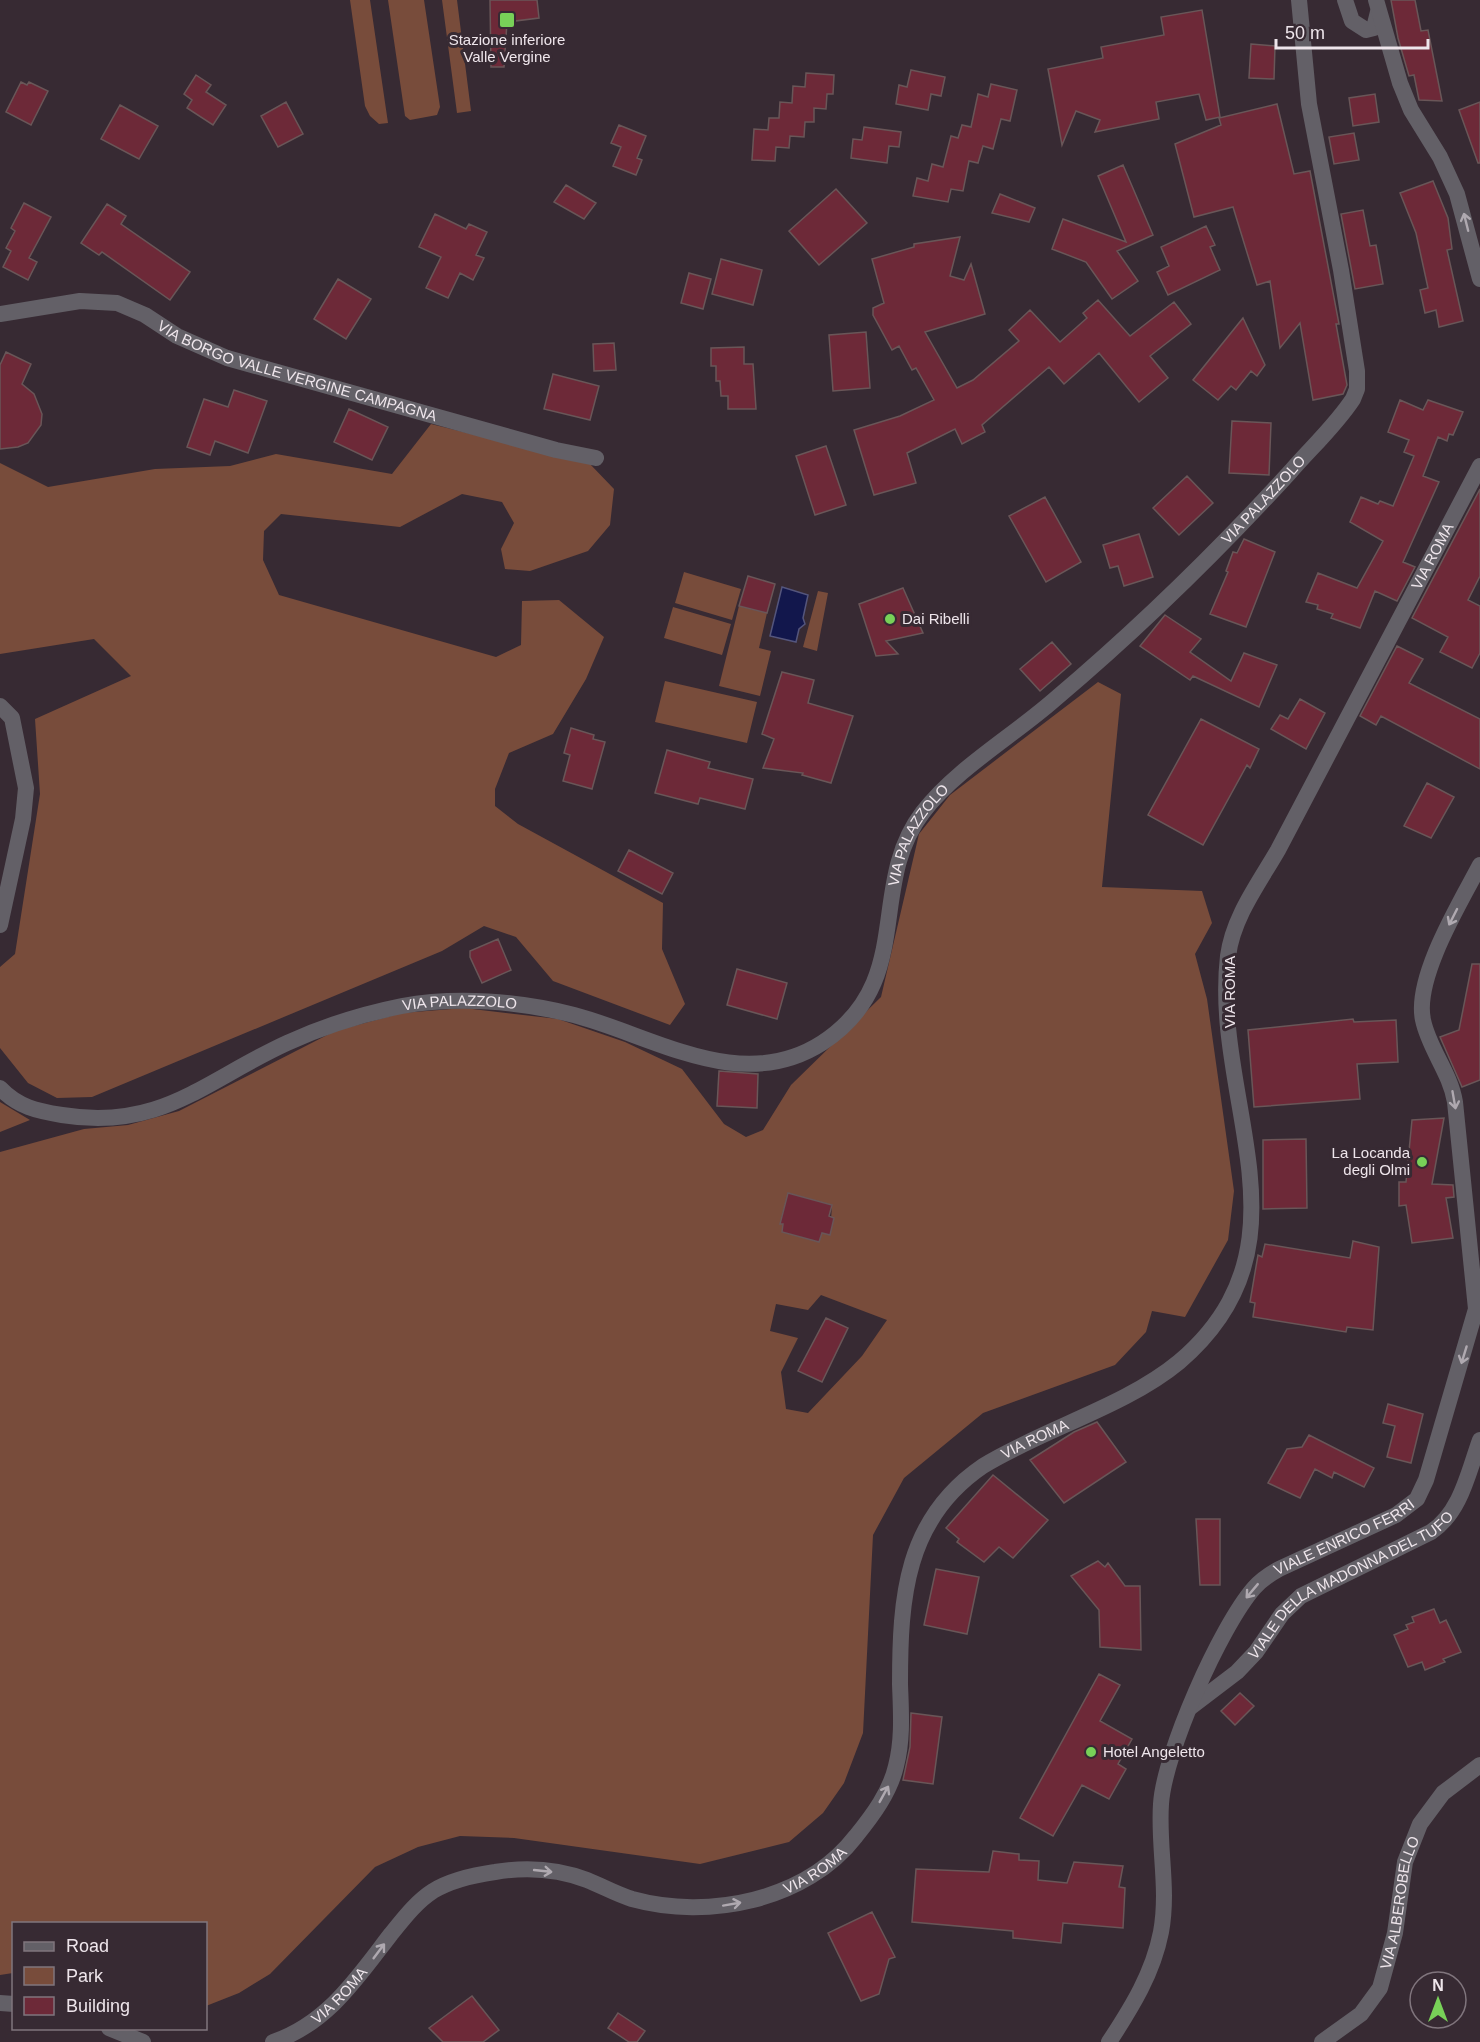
<svg xmlns="http://www.w3.org/2000/svg" width="1480" height="2042" font-family="Arial,sans-serif">
<style>
.green{fill:#784c3b;fill-rule:evenodd}
.water{fill:#12174c;stroke:#54557c;stroke-width:1.5}
.building{fill:#6d2938;stroke:#695658;stroke-width:1.5}
.lines{fill:none;stroke-linecap:round;stroke-linejoin:round}
.minor{stroke:#636067;stroke-width:16}
.oneway{stroke:#afa9b0}
.poi-dot{fill:#78d158;stroke:#372a33;stroke-width:2}
.labels{text-anchor:middle;stroke-width:6;stroke-linejoin:round;paint-order:stroke}
.poi-label{font-size:15px;fill:#eee5eb;stroke:#372a33;text-anchor:start}
.street-label{font-size:15px;fill:#eee5eb;stroke:#372a33}
</style>
<rect width="100%" height="100%" fill="#372a33"/>
<path class="green" d="M350,0H370L388,123L379,124L370,116L365,106Z
M388,0H424L440,107L437,115L410,120L405,116Z
M442,0H457L471,111L457,113Z
M431,424L589,463L614,489L610,525L588,551L530,571L505,569L501,549L514,523L502,502L462,494L400,527L281,514L264,531L263,560L279,595L496,657L521,645L522,601L559,600L604,637L586,679L553,734L509,753L495,789V806L518,824L663,903L662,949L685,1004L670,1025L553,981L516,937L484,926L442,951L92,1097L57,1098L28,1083L0,1048V967L15,954L40,794L35,719L131,676L94,639L0,654V463L48,487L155,469L230,466L276,454L392,474Z
M684,572L741,589L732,620L675,603Z
M818,591L828,593L817,651L803,647Z
M739,606L767,613L759,648L771,651L760,696L719,686Z
M673,607L731,624L722,655L664,638Z
M665,681L757,702L747,743L655,722Z
M1098,682L1121,694L1102,887L1202,891L1212,923L1195,954L1207,999L1234,1191L1228,1240L1185,1317L1152,1311L1146,1332L1115,1365L983,1413L904,1478L873,1535L863,1733L844,1783L823,1813L789,1842L700,1864L514,1838L460,1836L418,1847L375,1867L270,1974L239,1993L206,2006V1924H14L13,1973L0,1975V1152L84,1129L128,1125L179,1111L335,1031L402,1013L464,1008L558,1019L625,1042L682,1069L724,1124L746,1137L763,1130L791,1085L881,997L919,834L950,795ZM788,1193L832,1205L830,1235L822,1233L819,1242L782,1232L783,1224L780,1223ZM821,1295L887,1320L862,1356L808,1413L786,1409L781,1372L798,1338L770,1331L776,1304L808,1310Z
M0,1102L30,1120L0,1132Z"/>
<path class="water" d="M782,587L808,595L803,618L805,624L799,629L796,642L770,636Z"/>
<path class="building" d="M490,0H537L539,18L507,22L504,67H491Z
M1391,0H1415L1421,31L1428,30L1442,101L1419,100L1414,75L1409,76L1398,38Z
M1202,10L1220,117L1206,120L1199,94L1156,102L1159,119L1095,132L1100,120L1076,111L1062,145L1048,69L1103,58L1101,47L1164,35L1161,17Z
M1251,44L1275,46L1274,79L1249,78Z
M911,70L945,77L941,96L931,94L928,110L896,104L899,85L907,87Z
M806,73L834,75L833,94H827L826,109L814,108V122H805L804,137L790,136L789,148L776,147L775,161L752,160L754,129L768,130L769,118H779L780,102L792,103L793,86L805,87Z
M196,75L211,85L206,92L226,105L213,125L187,108L192,100L184,94Z
M21,82L27,85L29,82L48,91L31,125L6,112Z
M991,84L1017,90L1010,121L1001,119L993,149L983,146L978,163L969,161L963,191L951,189L948,202L913,196L917,178L928,181L932,164L943,167L951,136L958,138L962,125L971,127L978,94L988,97Z
M1375,94L1379,122L1353,126L1349,98Z
M286,102L303,134L278,147L261,116Z
M1480,102V163H1478L1459,110Z
M1277,104L1294,174L1310,171L1339,324H1336L1347,385L1343,394L1313,400L1300,323L1280,348L1270,281L1257,285L1233,207L1194,217L1175,144L1221,125L1219,118Z
M120,105L158,126L139,159L101,139Z
M619,125L646,136L637,158L642,160L636,175L613,166L621,147L611,143Z
M864,127L901,132L899,147L889,146L887,163L851,158L853,139L862,140Z
M1354,133L1359,160L1334,164L1329,137Z
M1123,165L1153,235L1117,251L1138,281L1112,299L1086,262L1052,249L1063,219L1126,242L1098,176Z
M1433,181L1448,218L1452,249L1447,250L1463,321L1439,327L1436,310L1425,313L1420,290L1428,288L1416,233L1400,193Z
M566,185L596,203L584,219L554,202Z
M836,189L867,223L819,265L789,231Z
M1000,194L1035,208L1029,222L992,213Z
M24,203L51,217L29,258L37,262L28,280L3,267L11,251L6,248L15,231L11,228Z
M107,204L126,216L121,224L190,272L170,300L102,252L99,255L81,243Z
M1363,210L1370,246L1376,245L1383,284L1355,289L1341,214Z
M435,214L466,229L469,224L487,232L476,255L484,258L473,280L460,273L448,298L426,288L441,257L419,247Z
M1206,226L1215,245L1210,247L1220,270L1168,295L1157,272L1169,266L1161,247Z
M960,237L950,276L964,280L971,264L985,314L925,332L957,388L973,380L1019,341L1009,330L1030,310L1060,342L1087,318L1083,313L1098,300L1130,336L1174,302L1191,324L1150,356L1168,378L1139,402L1099,353L1064,384L1049,367L982,425L985,432L962,444L955,429L907,453L916,483L874,495L854,430L900,416L934,400L916,368L912,370L899,346L892,350L873,315V308L884,303L872,259L914,247V244Z
M721,259L762,270L753,305L712,294Z
M689,273L711,279L703,309L681,303Z
M338,279L371,299L346,339L314,319Z
M1243,318L1265,365L1257,376L1251,371L1236,390L1231,386L1218,400L1193,380Z
M866,332L870,388L833,391L829,335Z
M614,343L616,370L594,371L593,344Z
M744,347V364H753L756,409H728V396H721L720,381H716V366H711V348Z
M6,352L31,364L22,384L34,394L42,414L41,425L28,443L18,447L0,449V365Z
M553,374L599,386L590,420L544,409Z
M234,390L267,401L248,453L215,441L210,455L187,447L204,399L228,407Z
M1400,400L1423,410L1428,400L1463,412L1453,435L1449,434L1447,441L1438,437L1423,476L1439,482L1403,562L1415,567L1397,601L1375,591L1360,628L1331,618L1333,614L1317,609L1318,605L1306,602L1318,573L1357,588L1383,541L1350,522L1361,497L1378,504L1380,501L1393,506L1414,456L1404,452L1409,440L1388,432Z
M349,409L388,427L372,460L334,442Z
M1232,421L1271,423L1269,475L1229,473Z
M826,446L846,505L815,515L796,456Z
M1187,476L1213,503L1179,535L1153,508Z
M1480,489V576L1468,600L1480,606V653L1472,668L1440,652L1448,637L1412,618Z
M1045,497L1081,562L1046,582L1009,516Z
M1139,534L1153,577L1124,586L1118,566L1110,568L1103,545Z
M1244,539L1275,552L1246,627L1210,614L1228,572L1226,571L1233,552L1237,553Z
M748,576L775,584L767,613L739,606Z
M903,588L923,633L886,641L898,654L876,656L859,604Z
M1165,615L1201,639L1190,652L1231,681L1244,653L1277,665L1259,707L1193,676L1190,680L1140,646Z
M1052,642L1071,664L1040,691L1020,669Z
M1397,646L1423,659L1409,683L1480,719V769L1381,716L1376,725L1360,716Z
M782,672L814,680L808,703L853,716L831,783L802,775L803,773L763,768L774,739L762,734Z
M1300,699L1325,713L1306,749L1271,729L1280,715L1288,719Z
M1201,719L1259,749L1250,768L1247,765L1203,845L1148,815Z
M571,728L594,735L593,739L605,742L592,789L563,781L570,755L564,753Z
M667,750L710,762L708,768L753,779L745,809L700,798L698,804L655,793Z
M1427,783L1454,797L1431,838L1404,826Z
M629,850L673,873L662,894L618,871Z
M498,939L511,970L482,983L470,957V951Z
M1472,964H1480V1080L1462,1087L1440,1037L1459,1030Z
M737,969L787,983L777,1019L727,1005Z
M1353,1019L1354,1022L1396,1020L1398,1062L1357,1064L1360,1099L1254,1107L1248,1030Z
M719,1071L758,1074L757,1108L717,1106Z
M1444,1118L1432,1184L1453,1185L1454,1197L1446,1198L1453,1238L1412,1243L1406,1205L1399,1206V1182H1406L1412,1120Z
M1306,1139L1307,1208L1263,1209V1140Z
M788,1193L832,1205L829,1216L834,1218L830,1235L822,1233L819,1242L782,1232L783,1224H780Z
M1353,1241L1379,1247L1373,1330L1347,1327L1346,1332L1253,1317L1255,1303L1250,1302L1258,1255L1262,1257L1265,1244L1350,1258Z
M826,1318L848,1328L822,1382L798,1371Z
M1388,1404L1423,1414L1411,1463L1387,1457L1395,1426L1383,1423Z
M1097,1422L1126,1462L1064,1503L1030,1460L1074,1432Z
M1309,1435L1374,1468L1364,1487L1334,1472L1332,1478L1315,1469L1300,1498L1268,1483L1287,1449L1302,1447Z
M993,1475L1048,1520L1013,1558L999,1547L984,1562L957,1542L959,1539L946,1528Z
M1196,1519H1220V1585H1200Z
M1098,1561L1105,1567L1108,1563L1125,1586H1140L1141,1650L1100,1647L1099,1610L1071,1576Z
M936,1569L979,1577L967,1634L924,1625Z
M1434,1609L1440,1623L1446,1620L1461,1652L1443,1659L1445,1662L1425,1670L1422,1662L1408,1667L1394,1635L1408,1629L1406,1625L1414,1622L1412,1617Z
M1099,1674L1120,1685L1100,1721L1132,1739L1118,1764L1126,1769L1109,1799L1082,1785L1053,1836L1020,1818Z
M1240,1693L1254,1706L1235,1725L1221,1711Z
M911,1713L942,1717L933,1784L903,1780L910,1747Z
M993,1851L1019,1854V1860L1039,1861L1038,1880L1067,1883L1074,1862L1123,1866L1119,1887L1125,1888L1123,1928L1063,1923L1061,1943L1013,1938V1931L912,1922L916,1869L989,1872Z
M872,1912L895,1957L889,1959L879,1994L861,2001L828,1933Z
M472,1996L499,2030L483,2042H443L429,2028Z
M618,2013L645,2031L637,2042H629L608,2028Z"/>
<g class="lines">
<g class="minor">
<path d="M1345,0L1352,21L1366,30L1374,28L1378,12"/>
<path d="M1376,0L1400,83L1411,110L1440,157L1457,194L1480,279"/>
<path id="s1" d="M0,314L80,301L117,303L145,315L177,336L227,358L556,450L596,458"/>
<path d="M0,706L12,718L26,788L23,819L0,925"/>
<path id="s2" d="M0,1088C18,1107 37,1111 62,1115C161,1131 204,1081 287,1043C324,1026 362,1014 402,1006C457,996 519,1001 574,1015C654,1036 741,1095 822,1043C917,981 866,886 923,812C956,769 1013,736 1054,700C1138,629 1217,552 1291,471C1311,448 1336,425 1353,399L1357,389V371L1341,270L1309,104L1299,0"/>
<path id="s3" d="M1191,1707L1237,1672L1256,1652L1282,1614L1301,1596L1431,1532C1461,1512 1468,1473 1480,1440"/>
<path d="M0,2003L14,2004"/>
<path d="M109,2028L143,2042"/>
<path id="s4" d="M273,2042C328,2023 357,1978 391,1934C404,1918 416,1902 433,1891C451,1880 474,1875 495,1872C525,1867 558,1869 587,1880C602,1886 616,1894 632,1899C708,1920 806,1901 856,1836C873,1815 890,1792 896,1766C903,1739 901,1712 900,1684C900,1598 905,1519 983,1466C1043,1429 1126,1406 1179,1362C1318,1244 1211,1102 1228,956C1233,917 1259,883 1278,850L1480,466"/>
<path id="s5" d="M1109,2042C1132,2007 1153,1973 1161,1932C1169,1889 1158,1847 1161,1804C1164,1754 1220,1627 1254,1588C1261,1580 1270,1574 1279,1569L1396,1515L1417,1499L1426,1480L1476,1309L1455,1102C1450,1072 1429,1049 1423,1020C1414,978 1460,903 1480,865"/>
<path id="s6" d="M1322,2042L1361,2014L1380,1988L1395,1933L1405,1862L1420,1824L1443,1793L1480,1765"/>
</g>
</g>
<defs><path id="oneway-shaft" d="M-6 0H5M1.5-3L5.5 0L1.5 3" fill="none" stroke-width="1.6" stroke-linecap="round" stroke-linejoin="round" transform="scale(1.5)"/></defs>
<g class="oneway">
<use href="#oneway-shaft" transform="translate(1466 222) rotate(-104)"/>
<use href="#oneway-shaft" transform="translate(1453 917) rotate(117)"/>
<use href="#oneway-shaft" transform="translate(1454 1100) rotate(80)"/>
<use href="#oneway-shaft" transform="translate(1464 1355) rotate(107)"/>
<use href="#oneway-shaft" transform="translate(1252 1591) rotate(130)"/>
<use href="#oneway-shaft" transform="translate(884 1794) rotate(-61)"/>
<use href="#oneway-shaft" transform="translate(543 1871) rotate(6)"/>
<use href="#oneway-shaft" transform="translate(732 1904) rotate(-10)"/>
<use href="#oneway-shaft" transform="translate(379 1951) rotate(-53)"/>
</g>
<g class="poi-dot">
<rect x="499" y="12" width="16" height="16" rx="3"/>
<circle cx="890" cy="619" r="6"/>
<circle cx="1422" cy="1162" r="6"/>
<circle cx="1091" cy="1752" r="6"/>
</g>
<g class="labels">
<g class="poi-label">
<text x="507" y="45" text-anchor="middle">Stazione inferiore<tspan x="507" dy="17">Valle Vergine</tspan></text>
<text x="902" y="624">Dai Ribelli</text>
<text x="1410" y="1158" text-anchor="end">La Locanda<tspan x="1410" dy="17">degli Olmi</tspan></text>
<text x="1103" y="1757">Hotel Angeletto</text>
</g>
<g class="street-label">
<text dy="5" stroke="none"><textPath href="#s1" startOffset="312">VIA BORGO VALLE VERGINE CAMPAGNA</textPath></text>
<text dy="5" stroke="none"><textPath href="#s2" startOffset="1588">VIA PALAZZOLO</textPath></text>
<text dy="5" stroke="none"><textPath href="#s4" startOffset="2187">VIA ROMA</textPath></text>
<text dy="5" stroke="none"><textPath href="#s2" startOffset="1102">VIA PALAZZOLO</textPath></text>
<text transform="translate(1230 992) rotate(-90)" y="5">VIA ROMA</text>
<text dy="5" stroke="none"><textPath href="#s2" startOffset="490">VIA PALAZZOLO</textPath></text>
<text dy="5" stroke="none"><textPath href="#s4" startOffset="1143">VIA ROMA</textPath></text>
<text dy="5" stroke="none"><textPath href="#s5" startOffset="592">VIALE ENRICO FERRI</textPath></text>
<text dy="5" stroke="none"><textPath href="#s3" startOffset="204">VIALE DELLA MADONNA DEL TUFO</textPath></text>
<text dy="5" stroke="none"><textPath href="#s4" startOffset="622">VIA ROMA</textPath></text>
<text dy="5" stroke="none"><textPath href="#s6" startOffset="168">VIA ALBEROBELLO</textPath></text>
<text dy="5" stroke="none"><textPath href="#s4" startOffset="82">VIA ROMA</textPath></text>
</g>
</g>
<rect x="12" y="1922" width="195" height="108" fill="#372a33" stroke="#80757d" stroke-width="1.5"/>
<rect x="24" y="1942" width="30" height="9" fill="#636067" stroke="#80757d" stroke-width="1.5"/>
<text x="66" y="1952" font-size="18" fill="#eee5eb">Road</text>
<rect x="24" y="1967" width="30" height="18" fill="#784c3b" stroke="#80757d" stroke-width="1.5"/>
<text x="66" y="1982" font-size="18" fill="#eee5eb">Park</text>
<rect x="24" y="1997" width="30" height="18" fill="#6d2938" stroke="#80757d" stroke-width="1.5"/>
<text x="66" y="2012" font-size="18" fill="#eee5eb">Building</text>
<g transform="translate(1438 2000)"><circle r="28" fill="#372a33" stroke="#80757d" stroke-width="1.5"/>
<path d="M0-4.5L10 22L0 15L-10 22Z" fill="#78d158"/>
<text y="-9" font-size="16" font-weight="bold" text-anchor="middle" fill="#eee5eb">N</text>
</g>
<path d="M1276 39v9h152v-9" fill="none" stroke="#eee5eb" stroke-width="3"/>
<text x="1285" y="39" font-size="18" fill="#eee5eb" stroke="#372a33" stroke-width="4.5" paint-order="stroke">50 m</text>
</svg>
